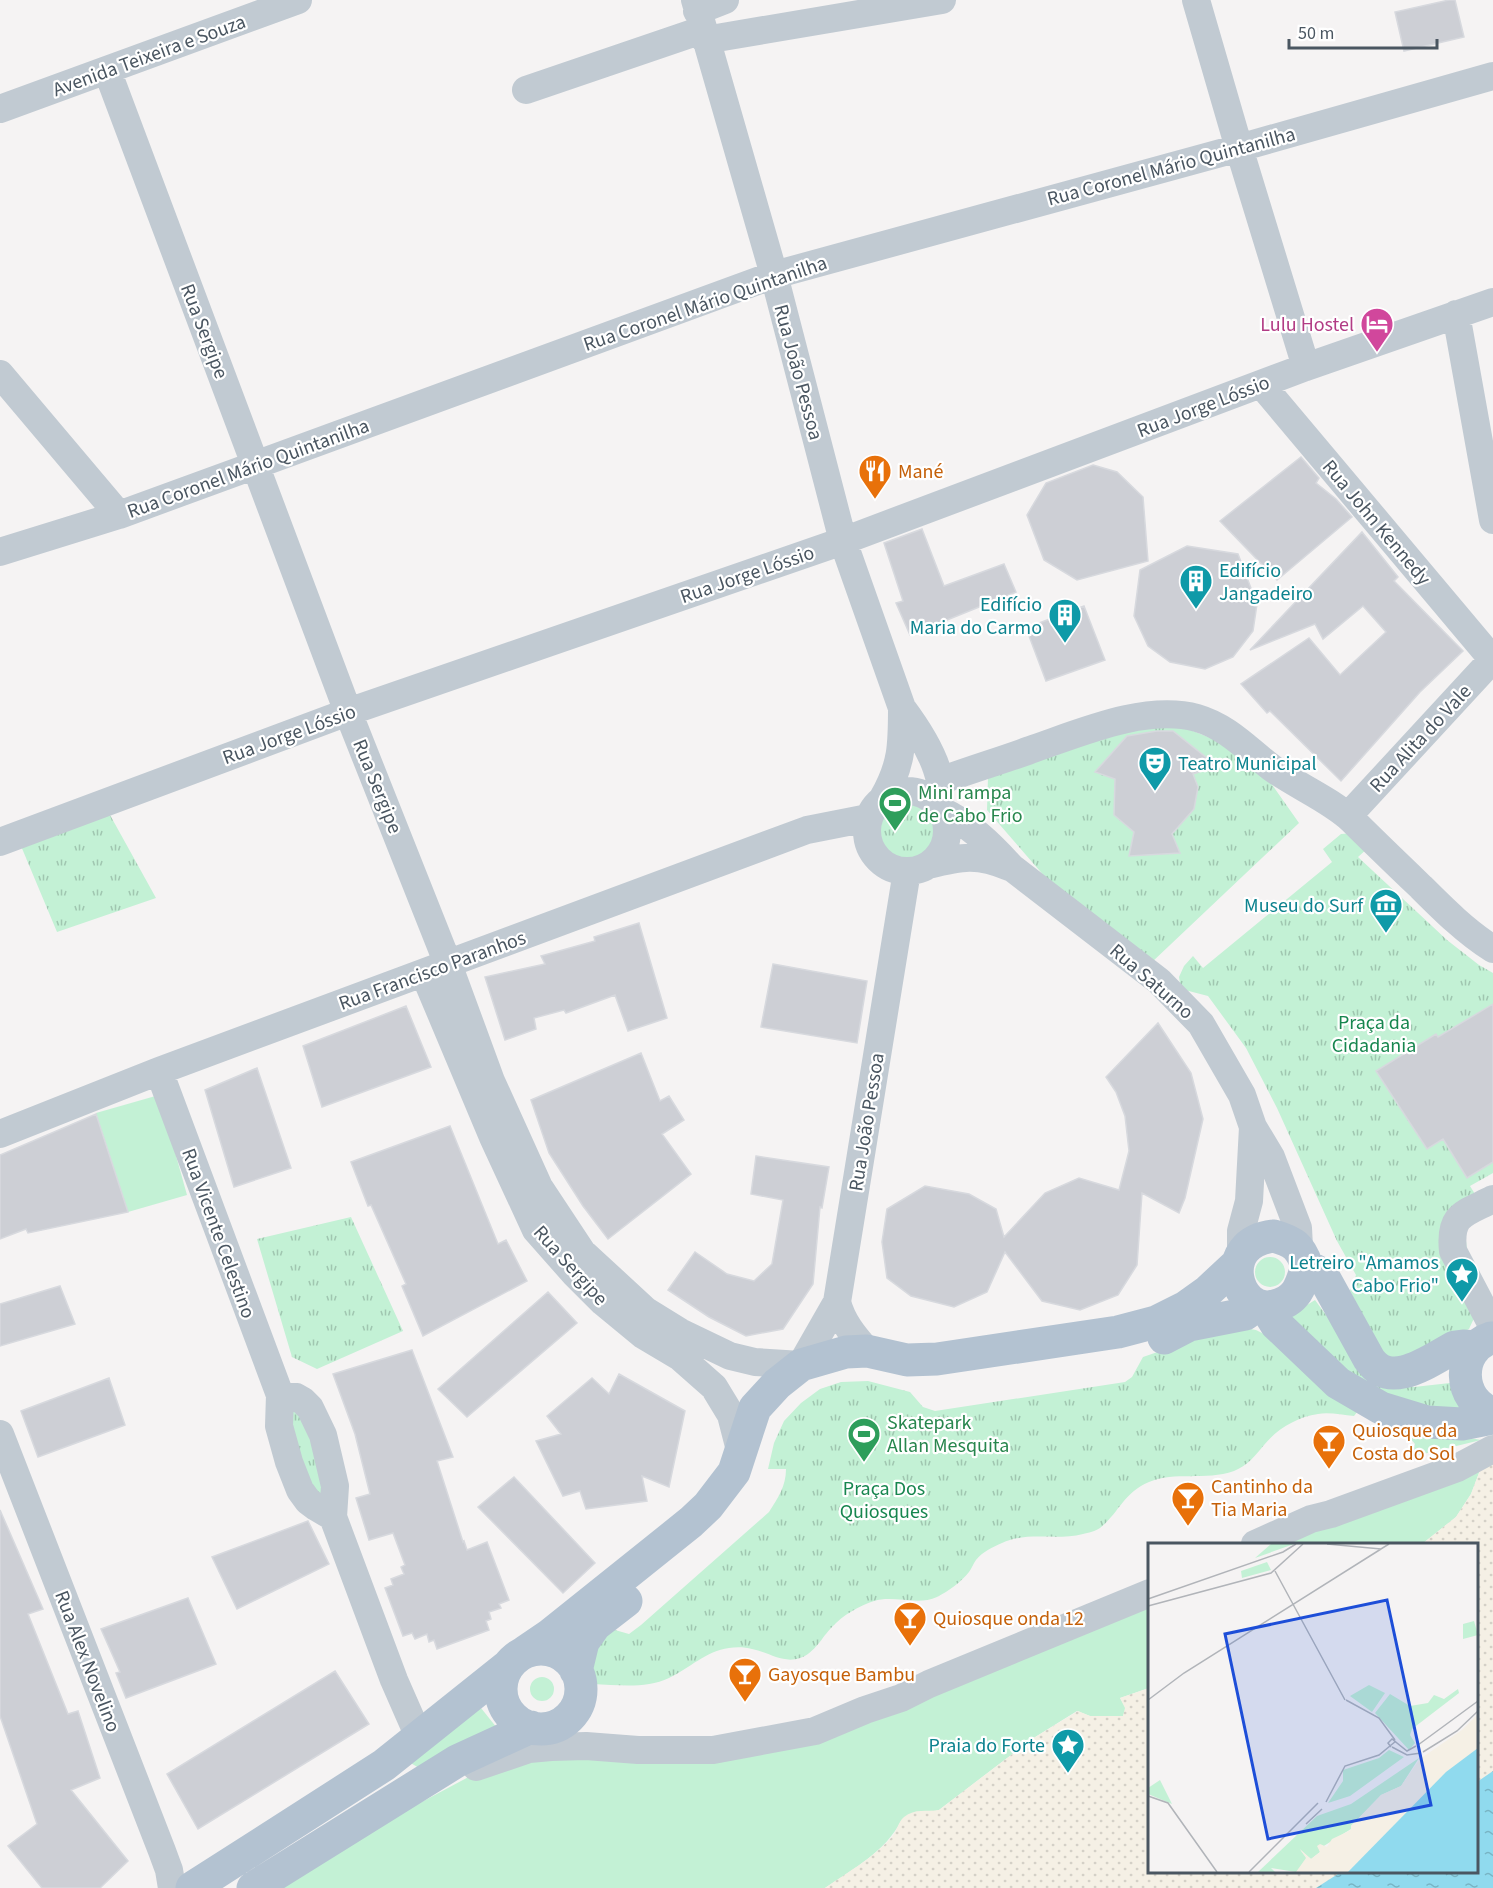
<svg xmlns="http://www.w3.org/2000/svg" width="1493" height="1888" font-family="'Source Sans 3',sans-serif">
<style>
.grass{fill:#c3f1d5}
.sand{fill:url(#sand-dots)}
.park{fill:url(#park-tufts)}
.water{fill:url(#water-ripples)}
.building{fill:#cdcfd5;stroke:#d7d9de;stroke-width:1.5}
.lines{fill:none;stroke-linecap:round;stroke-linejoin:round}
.minor{stroke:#c1cad2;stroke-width:28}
.major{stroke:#b3c2d1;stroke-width:33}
.labels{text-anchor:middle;stroke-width:4.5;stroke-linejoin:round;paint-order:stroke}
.street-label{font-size:20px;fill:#4a5661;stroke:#fff}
.hotel-label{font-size:20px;fill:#b23c85;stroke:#fff;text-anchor:end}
.food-label{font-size:20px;fill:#c56008;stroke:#fff;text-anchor:start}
.culture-label{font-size:20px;fill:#0d838f;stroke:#fff;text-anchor:end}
.leisure-label{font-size:20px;fill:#27864d;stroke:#fff;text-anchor:start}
.park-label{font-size:20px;fill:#17864f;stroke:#fff}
.inset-road{fill:none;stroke:#b1b4b9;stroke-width:1.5}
.view{fill:#1d4ed8;fill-opacity:0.15;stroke:#1d4ed8;stroke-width:3}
.inset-edge{fill:none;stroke:#4a5661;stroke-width:3}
</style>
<defs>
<pattern id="sand-dots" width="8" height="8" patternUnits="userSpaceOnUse" patternTransform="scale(1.5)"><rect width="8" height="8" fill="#f5f0e5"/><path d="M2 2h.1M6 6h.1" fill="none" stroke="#d4d0c7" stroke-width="1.8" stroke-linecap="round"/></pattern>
<pattern id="park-tufts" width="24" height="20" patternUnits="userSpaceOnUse" patternTransform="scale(1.5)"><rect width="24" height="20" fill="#c3f1d5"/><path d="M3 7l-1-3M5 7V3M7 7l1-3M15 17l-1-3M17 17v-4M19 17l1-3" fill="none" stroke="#a0c6b0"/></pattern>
<pattern id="water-ripples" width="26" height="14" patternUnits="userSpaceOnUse" patternTransform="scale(1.5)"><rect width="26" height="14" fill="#90daee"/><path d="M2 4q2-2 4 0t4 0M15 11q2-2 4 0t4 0" fill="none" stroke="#78b4c4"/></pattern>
</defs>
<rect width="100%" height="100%" fill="#f5f3f3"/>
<path class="grass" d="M159,1095L187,1195L128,1212L96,1113Z
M1255 1272a15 15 0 1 1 30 0a15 15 0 1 1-30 0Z
M1399,1425L1481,1440L1411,1457L1415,1444Z
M1482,1465L1471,1494L1456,1517L1422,1544H1257Z
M1149,1593V1688L1120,1698L1126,1708L1123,1716H1090L1077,1711L1032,1739L939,1810L901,1821C885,1852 853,1869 825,1888H281L403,1812L476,1773L590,1747L795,1738Z
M530 1689a12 12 0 1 1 24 0a12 12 0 1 1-24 0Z
M481,1708L501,1733L421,1769L407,1761Z"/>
<path class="sand" d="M1493,1459V1853L1477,1864L1476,1544H1422L1456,1517L1471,1494L1482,1465Z
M1149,1688L1150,1872H1465L1439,1888H825C848,1872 873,1858 892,1837C897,1831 898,1822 904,1817C915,1808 927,1812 939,1810L1032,1739L1078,1711L1090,1716H1123L1125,1708L1120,1698Z"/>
<path class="park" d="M1173,723L1218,741L1254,759L1299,823L1151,963L1052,885L987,810L988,777L1115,733Z
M878 832a28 28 0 1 1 56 0a28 28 0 1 1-56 0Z
M110,815L156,898L57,932L21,846Z
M1354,833L1368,848L1358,857L1447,940L1479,965L1493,973V1173L1470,1186L1478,1199L1462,1208L1475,1316L1469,1329L1405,1364L1389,1365L1350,1291L1356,1275L1337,1241L1277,1108L1246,1048L1208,996L1181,989L1179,977L1184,966L1193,956L1203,968L1332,862L1323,849L1341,834Z
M351,1217L403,1331L317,1369L292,1357L257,1239Z
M1315,1300L1368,1372L1414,1387L1450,1383L1473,1412L1430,1413L1367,1386L1283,1320Z
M1233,1326L1256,1330L1274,1339L1361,1407L1354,1416C1342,1415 1329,1412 1318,1414C1297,1417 1277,1429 1264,1445C1256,1455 1247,1466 1234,1471C1205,1481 1175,1471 1149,1482C1123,1493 1119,1513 1100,1528C1096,1531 1088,1533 1083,1534C1056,1541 1028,1531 1002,1543C993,1547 982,1552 976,1560C973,1564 972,1568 969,1572C961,1582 949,1591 937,1597C918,1606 894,1595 874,1601C859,1606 843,1615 832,1627C822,1637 815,1653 800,1658C783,1664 768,1652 752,1649C745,1647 736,1647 729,1648C706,1651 690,1668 669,1678C646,1689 618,1685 593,1684L590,1652L608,1628L629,1634L641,1625L769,1512C778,1498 786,1486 786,1469H768L774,1443L784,1421L801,1403L820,1389L841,1382L868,1381L910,1392L923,1407L935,1411L1125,1382L1132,1377L1143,1357Z
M293,1408L306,1415L327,1500L314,1499L291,1429Z"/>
<path class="water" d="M1493,1771V1888H1316L1341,1872H1476L1477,1782Z"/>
<path class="building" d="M1449,0H1455L1464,37L1404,51L1395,12Z
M1301,457L1319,478L1316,483L1336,499L1352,517L1277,580L1220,521Z
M1093,465L1117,472L1143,497L1148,561L1077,580L1044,560L1027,515L1046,483Z
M922,529L944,586L1004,564L1016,592L910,635L896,603L903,601L884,543Z
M1362,532L1398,577L1394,581L1463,651L1420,692L1341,781L1270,711L1267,713L1241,684L1309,638L1340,675L1386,632L1363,606L1323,639L1315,624L1250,650Z
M1187,546L1238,554L1257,604L1253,631L1233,657L1205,669L1170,662L1148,646L1134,616L1140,570Z
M1084,606L1105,660L1046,681L1026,628Z
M1157,731H1173L1217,766L1193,774L1198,787L1194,809L1172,834L1180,853L1129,856L1134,832L1114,815L1115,779L1095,772L1127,736Z
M639,923L667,1018L628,1031L615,995L566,1013L564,1010L534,1018L536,1029L505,1040L485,977L545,964L541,956L595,941L594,937Z
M773,964L867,981L857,1043L761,1027Z
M1493,1004V1162L1467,1178L1443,1139L1427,1149L1376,1071L1436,1034L1438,1037Z
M406,1006L431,1067L322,1107L303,1046Z
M1158,1023L1191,1073L1203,1119L1185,1198L1179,1213L1142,1193L1137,1265L1118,1295L1080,1310L1042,1301L1005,1252L987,1292L954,1307L911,1296L887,1278L882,1242L887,1209L925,1186L969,1194L996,1209L1004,1237L1045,1193L1079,1178L1119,1190L1129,1151L1125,1116L1116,1092L1106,1077Z
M641,1053L660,1101L669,1096L684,1120L662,1134L691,1174L608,1239L583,1206L549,1153L531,1100Z
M257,1068L291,1168L234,1187L205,1090Z
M96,1114L128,1212L28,1233L26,1229L0,1239V1155Z
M450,1126L498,1244L506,1240L527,1281L423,1336L402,1286L406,1284L371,1205L368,1206L351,1162Z
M756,1156L829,1167L822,1208L820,1207L813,1284L783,1329L746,1336L709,1317L668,1290L695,1252L727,1274L754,1281L772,1264L783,1200L751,1194Z
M60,1286L75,1324L0,1346V1304Z
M548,1292L577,1323L467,1417L438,1389Z
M412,1350L453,1457L437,1461L463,1542L464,1541L467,1550L487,1542L509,1600L499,1604L501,1608L489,1612L491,1619L486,1621L489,1630L437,1649L434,1640L429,1642L427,1634L415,1639L412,1633L403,1636L385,1588L393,1585L391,1579L404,1574L401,1567L405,1565L393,1533L369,1540L356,1498L370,1494L355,1434L333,1374Z
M619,1374L685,1411L669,1487L642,1476L647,1501L586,1509L580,1491L563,1496L536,1441L561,1434L547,1416L592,1378L609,1394Z
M109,1378L125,1425L38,1457L21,1411Z
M514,1477L595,1563L563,1593L478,1507Z
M0,1510L43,1609L28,1614L68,1714L78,1711L100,1778L71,1790L128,1861L100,1888H42L8,1846L37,1824L0,1716Z
M308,1521L329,1564L237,1609L212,1557Z
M188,1598L216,1664L126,1698L116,1673L120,1672L101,1629Z
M335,1671L369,1724L198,1829L167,1774Z"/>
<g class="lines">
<path class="minor" d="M695,0L774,275L843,541L902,708C917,728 935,756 940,781C941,789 939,798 939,806
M1196,0L1239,148L1306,367
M697,11L725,0
M705,40L942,0
M107,70L348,712L448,964L491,1081L539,1187L582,1252L646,1311L680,1332L730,1356L755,1362L801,1365L837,1302L907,871
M526,90L702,30
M0,109L298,0
M1456,314L1493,520
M0,374L119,515
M1261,384L1493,660
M0,552L119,515L774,275L1239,148L1493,76
M940,781C969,770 1000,761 1030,750C1080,733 1145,704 1197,718C1228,727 1248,750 1272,768C1297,786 1331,800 1352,820C1375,843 1398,865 1421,887C1443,909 1466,932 1493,949
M867 831a40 40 0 1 1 80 0a40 40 0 1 1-80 0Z
M883,798C902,765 902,745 902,708
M942,811C969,823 992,846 1011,867L1159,981L1201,1024L1242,1095L1253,1127L1271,1157L1298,1228L1299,1247
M1348,816L1492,660
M0,842L348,712L843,541L1306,367L1493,302
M928,865C961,857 977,853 1009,867
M424,973L493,1137L536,1230L574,1273L603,1302L643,1335L680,1357L714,1387L731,1415L740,1450
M159,1071L280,1395L279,1426L289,1462L300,1490L308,1501L316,1507L333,1517
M0,1134L159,1071L807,830L868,818
M1493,1199C1464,1214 1449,1214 1453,1251L1493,1327
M1241,1253V1231L1249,1201L1253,1127
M837,1302C842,1322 854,1336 867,1351
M280,1395L296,1397L303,1401L310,1408L323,1435L335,1486L333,1517L394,1680L419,1737
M0,1434L162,1851L169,1870L172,1888
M1255,1544L1311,1519L1331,1514L1457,1468L1493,1449
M476,1767L529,1749L551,1747L586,1746L638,1750H713L815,1731L865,1710L901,1698L929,1684L1150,1593"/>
<path class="major" d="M1274,1236C1294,1242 1300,1246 1307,1266C1301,1286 1297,1301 1274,1306C1236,1316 1215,1242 1274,1236Z
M1307,1266L1322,1274L1369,1359C1391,1391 1430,1360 1455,1347L1463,1346L1476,1347
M1266,1308L1276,1324L1338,1383L1381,1408L1427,1422L1462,1424L1493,1418
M1164,1338L1189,1325L1245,1314L1257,1305
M1491,1338C1456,1349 1457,1402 1493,1413
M501 1689a40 40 0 1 1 80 0a40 40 0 1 1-80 0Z
M525,1652L550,1635L691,1522L708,1506L734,1472L755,1408L777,1384L801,1365L846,1352L867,1351L907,1360L937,1359L1118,1332L1156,1322L1186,1307L1207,1292L1237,1264
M576,1671L583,1642L595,1625L626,1601
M192,1888L384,1765L508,1666
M253,1888L457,1761L531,1727"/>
</g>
<defs>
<g id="hotel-pin" transform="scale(1.725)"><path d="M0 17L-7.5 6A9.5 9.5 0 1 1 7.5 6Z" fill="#d1479c" stroke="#fff"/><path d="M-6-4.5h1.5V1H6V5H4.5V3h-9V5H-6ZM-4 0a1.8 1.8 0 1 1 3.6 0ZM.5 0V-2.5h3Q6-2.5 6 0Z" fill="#fff"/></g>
<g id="restaurant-pin" transform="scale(1.725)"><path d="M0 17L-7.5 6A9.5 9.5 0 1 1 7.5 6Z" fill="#e8710a" stroke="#fff"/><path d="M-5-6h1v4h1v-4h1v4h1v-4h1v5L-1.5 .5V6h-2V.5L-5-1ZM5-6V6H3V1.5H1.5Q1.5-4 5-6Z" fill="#fff"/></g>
<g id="building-pin" transform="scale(1.725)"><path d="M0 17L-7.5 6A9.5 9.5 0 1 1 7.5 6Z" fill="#0f9aa8" stroke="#fff"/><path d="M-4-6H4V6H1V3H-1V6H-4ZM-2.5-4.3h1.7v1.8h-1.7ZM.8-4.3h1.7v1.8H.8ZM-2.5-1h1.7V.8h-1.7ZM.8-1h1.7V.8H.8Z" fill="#fff"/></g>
<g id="theatre-pin" transform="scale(1.725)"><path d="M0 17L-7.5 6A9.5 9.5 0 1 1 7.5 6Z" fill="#0f9aa8" stroke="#fff"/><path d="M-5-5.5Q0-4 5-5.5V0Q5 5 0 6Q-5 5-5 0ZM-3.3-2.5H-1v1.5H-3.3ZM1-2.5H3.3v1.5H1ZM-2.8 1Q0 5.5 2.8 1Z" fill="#fff"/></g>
<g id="stadium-pin" transform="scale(1.725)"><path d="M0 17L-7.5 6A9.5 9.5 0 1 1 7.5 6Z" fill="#2e9e5b" stroke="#fff"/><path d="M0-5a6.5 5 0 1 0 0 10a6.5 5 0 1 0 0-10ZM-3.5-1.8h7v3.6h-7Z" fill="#fff"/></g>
<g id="museum-pin" transform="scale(1.725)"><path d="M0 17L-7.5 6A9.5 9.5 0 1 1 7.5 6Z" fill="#0f9aa8" stroke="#fff"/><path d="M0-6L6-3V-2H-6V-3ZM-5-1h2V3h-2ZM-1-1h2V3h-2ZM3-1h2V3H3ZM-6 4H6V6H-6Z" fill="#fff"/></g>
<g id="sight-pin" transform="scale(1.725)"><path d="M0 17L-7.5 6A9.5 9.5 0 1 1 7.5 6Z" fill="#0f9aa8" stroke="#fff"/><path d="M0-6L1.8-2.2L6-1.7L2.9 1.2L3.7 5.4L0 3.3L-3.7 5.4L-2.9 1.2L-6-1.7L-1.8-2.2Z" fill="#fff"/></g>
<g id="bar-pin" transform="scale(1.725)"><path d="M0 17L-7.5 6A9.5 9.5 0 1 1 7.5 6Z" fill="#e8710a" stroke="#fff"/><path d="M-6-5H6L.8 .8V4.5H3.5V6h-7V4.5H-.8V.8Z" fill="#fff"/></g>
</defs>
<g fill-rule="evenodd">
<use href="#hotel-pin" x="1377" y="324"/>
<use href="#restaurant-pin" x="875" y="471"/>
<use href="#building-pin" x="1196" y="581"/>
<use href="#building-pin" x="1065" y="615"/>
<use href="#theatre-pin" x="1155" y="763"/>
<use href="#stadium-pin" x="895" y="803"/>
<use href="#museum-pin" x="1386" y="905"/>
<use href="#sight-pin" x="1462" y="1274"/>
<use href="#stadium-pin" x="864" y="1434"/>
<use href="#bar-pin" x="1329" y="1441"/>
<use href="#bar-pin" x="1188" y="1498"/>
<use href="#bar-pin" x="910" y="1618"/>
<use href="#bar-pin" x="745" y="1674"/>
<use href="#sight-pin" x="1068" y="1745"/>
</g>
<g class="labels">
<g class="street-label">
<text transform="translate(149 55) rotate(-20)" y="7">Avenida Teixeira e Souza</text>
<text transform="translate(1171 166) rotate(-15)" y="7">Rua Coronel Mário Quintanilha</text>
<text transform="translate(705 303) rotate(-19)" y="7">Rua Coronel Mário Quintanilha</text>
<text transform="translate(205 331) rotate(69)" y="7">Rua Sergipe</text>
<text transform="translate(799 372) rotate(75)" y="7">Rua João Pessoa</text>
<text transform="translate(1203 406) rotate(-21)" y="7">Rua Jorge Lóssio</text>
<text transform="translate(248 468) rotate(-20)" y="7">Rua Coronel Mário Quintanilha</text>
<text transform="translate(1377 522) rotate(50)" y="7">Rua John Kennedy</text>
<text transform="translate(747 574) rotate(-19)" y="7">Rua Jorge Lóssio</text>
<text transform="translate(289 734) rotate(-20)" y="7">Rua Jorge Lóssio</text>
<text transform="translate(1420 738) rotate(-47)" y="7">Rua Alita do Vale</text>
<text transform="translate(378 786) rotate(68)" y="7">Rua Sergipe</text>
<text transform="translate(432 970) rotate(-20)" y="7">Rua Francisco Paranhos</text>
<text transform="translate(1152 981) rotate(41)" y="7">Rua Saturno</text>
<text transform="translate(866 1122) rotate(-81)" y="7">Rua João Pessoa</text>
<text transform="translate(219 1233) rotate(70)" y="7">Rua Vicente Celestino</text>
<text transform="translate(571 1265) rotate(48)" y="7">Rua Sergipe</text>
<text transform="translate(88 1661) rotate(69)" y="7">Rua Alex Novelino</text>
</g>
<g class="hotel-label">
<text x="1354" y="331">Lulu Hostel</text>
</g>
<g class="food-label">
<text x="898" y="478">Mané</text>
<text x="1352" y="1437">Quiosque da<tspan x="1352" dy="23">Costa do Sol</tspan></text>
<text x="1211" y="1493">Cantinho da<tspan x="1211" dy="23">Tia Maria</tspan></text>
<text x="933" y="1625">Quiosque onda 12</text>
<text x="768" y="1681">Gayosque Bambu</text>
</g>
<g class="culture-label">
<text x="1219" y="577" text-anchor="start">Edifício<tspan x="1219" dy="23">Jangadeiro</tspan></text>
<text x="1042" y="611">Edifício<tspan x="1042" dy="23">Maria do Carmo</tspan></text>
<text x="1178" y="770" text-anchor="start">Teatro Municipal</text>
<text x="1363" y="912">Museu do Surf</text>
<text x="1439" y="1269">Letreiro "Amamos<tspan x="1439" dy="23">Cabo Frio"</tspan></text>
<text x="1045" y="1752">Praia do Forte</text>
</g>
<g class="leisure-label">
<text x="918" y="799">Mini rampa<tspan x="918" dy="23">de Cabo Frio</tspan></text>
<text x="887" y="1429">Skatepark<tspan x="887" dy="23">Allan Mesquita</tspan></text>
</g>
<g class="park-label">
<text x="1374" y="1029">Praça da<tspan x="1374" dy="23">Cidadania</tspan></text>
<text x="884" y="1495">Praça Dos<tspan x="884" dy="23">Quiosques</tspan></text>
</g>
</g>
<g transform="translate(1148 1543)">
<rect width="330" height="330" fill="#f5f3f3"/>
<path d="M123,1H146L107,15ZM326,78L330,92L315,96V81ZM271,215L253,243L233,252L203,283V286L171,306L172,309L163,316L152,307L159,315L156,323L148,329L123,325L127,329H110L169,273L203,261Z" fill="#c3f1d5"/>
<path d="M330,171V211L209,329H148L158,315L152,306L163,316L172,309L169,303L172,301L179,304L184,296L203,287V283L233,252L253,243L272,216L314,187Z" fill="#f5f0e5"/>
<path d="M119,19L123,27L94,35L93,28ZM221,142L237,150L224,169L202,153ZM310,146L311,150L264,186L262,192L267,200L261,207L227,170L242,151L262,163L280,160L286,152L296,156ZM241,207L256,214L202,253L180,260L195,238V227L231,215ZM12,237L24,261L0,251V245Z" fill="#c3f1d5"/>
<path d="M330,205V329H200L298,229Z" fill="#90daee"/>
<path class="inset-road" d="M179,1L233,6L241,1M127,28L197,157M0,56L135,9L148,1M0,63L123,30L155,1M0,157L36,130L233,6M198,157L231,175L247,197M270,202L330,158M243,204L240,200L244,196L259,208L268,203M244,204L259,212L273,210M275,209L309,188L330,168M0,253L20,260L69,329M178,259L197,223L231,212L248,198M158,281L174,266M101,329L170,260"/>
<path class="view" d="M239,57L283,262L120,296L77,91Z"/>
<rect width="330" height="330" class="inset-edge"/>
</g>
<path d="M1289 39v9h148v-9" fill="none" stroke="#4a5661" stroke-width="3"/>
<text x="1298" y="39" font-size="18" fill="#4a5661" stroke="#ffffff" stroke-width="4.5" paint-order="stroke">50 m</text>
</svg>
